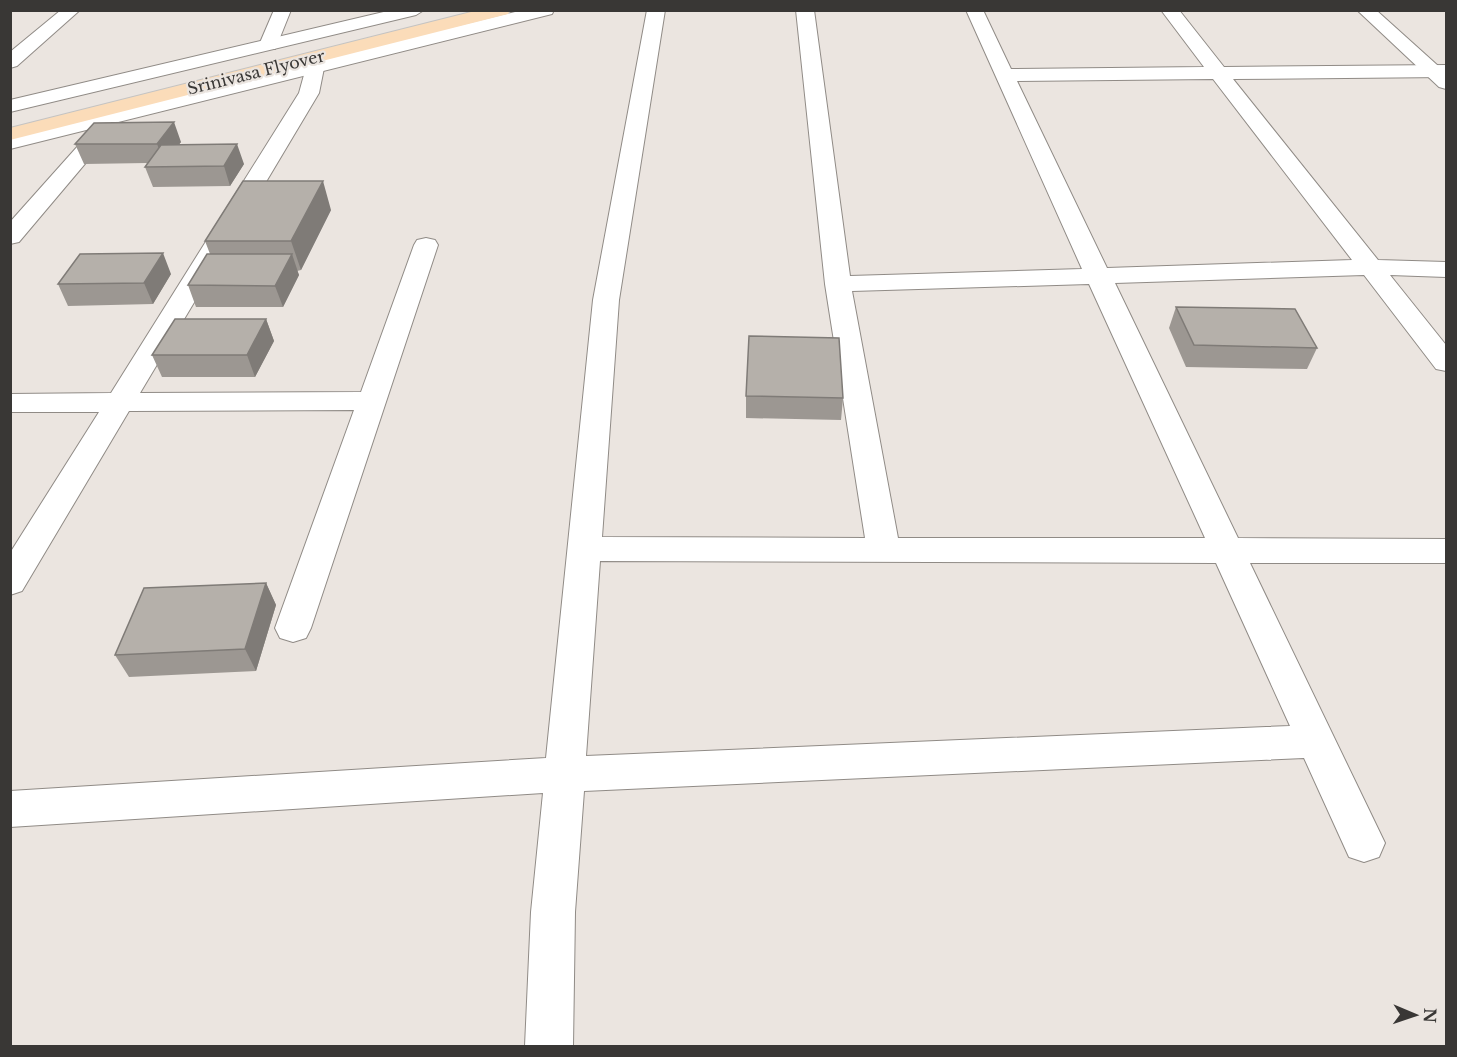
<svg xmlns="http://www.w3.org/2000/svg" width="1457" height="1057" font-family="'Libre Baskerville',serif">
<style>
.lines{fill:none;stroke-linecap:round;stroke-linejoin:round}
.street-casing{stroke:#908b86;stroke-width:2}
.secondary-casing{stroke:#908b86;stroke-width:2}
.primary-casing{stroke:#c4c3c2;stroke-width:2}
.street{fill:#fff;fill-rule:evenodd}
.secondary{fill:#fff;fill-rule:evenodd}
.primary{fill:#fbdcb9;fill-rule:evenodd}
.wall{fill:#9c9792}
.shaded-wall{fill:#7f7b77}
.building{fill:#b5b0aa;stroke:#7f7b77;stroke-width:1.5}
.labels{text-anchor:middle;stroke-width:4.5;stroke-linejoin:round;paint-order:stroke}
.far-street-label{font-size:16px;fill:#393735;stroke:#ebe5e0}
</style>
<rect width="100%" height="100%" fill="#ebe5e0"/>
<g class="lines">
<g class="street-casing">
<path id="street" d="M61,10H80L17,66L10,68V52Z
M274,10H291L277,45L275,49H261L259,45Z
M647,10H665L619,300L602,537L865,538L825,284L796,10H814L850,276L1082,269L966,10H983L1011,69L1204,67L1161,10H1179L1224,67L1446,65V77L1233,79L1378,260L1446,262V277L1390,275L1446,345V371L1436,369L1364,275L1115,283L1238,538L1446,539V563H1250L1385,843L1379,857L1364,862L1349,857L1304,758L584,791L575,912L573,1046H525L531,912L543,793L10,827V791L546,758L593,300ZM1213,79L1352,260L1107,268L1017,81ZM1089,284L1205,538H898L852,291ZM600,561L1216,563L1290,726L586,756Z
M314,62L321,64L324,68L319,93L140,393L361,392L414,245L417,240L426,238L435,240L438,245L311,628L306,638L293,642L280,638L275,628L354,410L129,411L22,591L10,595V553L99,412H10V394L111,393L299,93L307,64Z
M109,117L116,119L119,123L116,127L19,242L10,244V222L102,119Z"/>
</g>
<g class="secondary-casing">
<path id="secondary" d="M392,10H424L416,15L10,112V100Z
M523,10H554L552,14L10,149V136Z
M1357,10H1376L1446,73V89L1439,87Z"/>
</g>
<g class="primary-casing">
<path id="primary" d="M479,10H510L508,14L10,140V128Z"/>
</g>
<use href="#street" class="street"/>
<use href="#secondary" class="secondary"/>
<use href="#primary" class="primary"/>
</g>
<path class="wall" d="M181,142L178,145L244,164L230,186L153,187L145,167L147,163L84,164L75,144Z
M331,210L301,270L297,271L299,275L283,307H196L188,285L210,254L205,241Z
M171,274L153,304L68,306L58,284Z
M1176,307L1317,348L1307,369L1186,367L1169,328Z
M266,319L274,341L255,377H162L152,355Z
M746,396L843,398L841,420L746,418Z
M266,583L276,605L256,671L129,677L115,655Z"/>
<path class="shaded-wall" d="M174,122L181,142L165,163L157,144Z
M237,144L244,164L230,186L224,166Z
M323,181L331,210L301,270L291,241Z
M163,253L171,274L153,304L144,283Z
M292,254L299,275L283,307L275,286Z
M266,319L274,341L255,377L247,355Z
M266,583L276,605L256,671L245,649Z"/>
<path class="building" d="M174,122L157,144H75L94,123Z
M237,144L224,166L145,167L161,145Z
M243,181H323L291,241H205Z
M163,253L144,283L58,284L80,254Z
M207,254H292L275,286L188,285Z
M1176,307L1295,309L1317,348L1194,345Z
M175,319H266L247,355H152Z
M749,336L839,338L843,398L746,396Z
M266,583L245,649L115,655L144,588Z"/>
<g class="labels">
<g class="far-street-label">
<text transform="translate(256 72) rotate(-14)" y="6">Srinivasa Flyover</text>
</g>
</g>
<rect width="1457" height="1057" fill="none" stroke="#393735" stroke-width="24"/>
<g transform="translate(1415 1015) rotate(92)" stroke="#ebe5e0" stroke-width="4.5" paint-order="stroke">
<path d="M0-4.5L10 22L0 15L-10 22Z" fill="#393735"/>
<text y="-9" font-size="16" font-weight="bold" text-anchor="middle" fill="#393735">N</text>
</g>
</svg>
